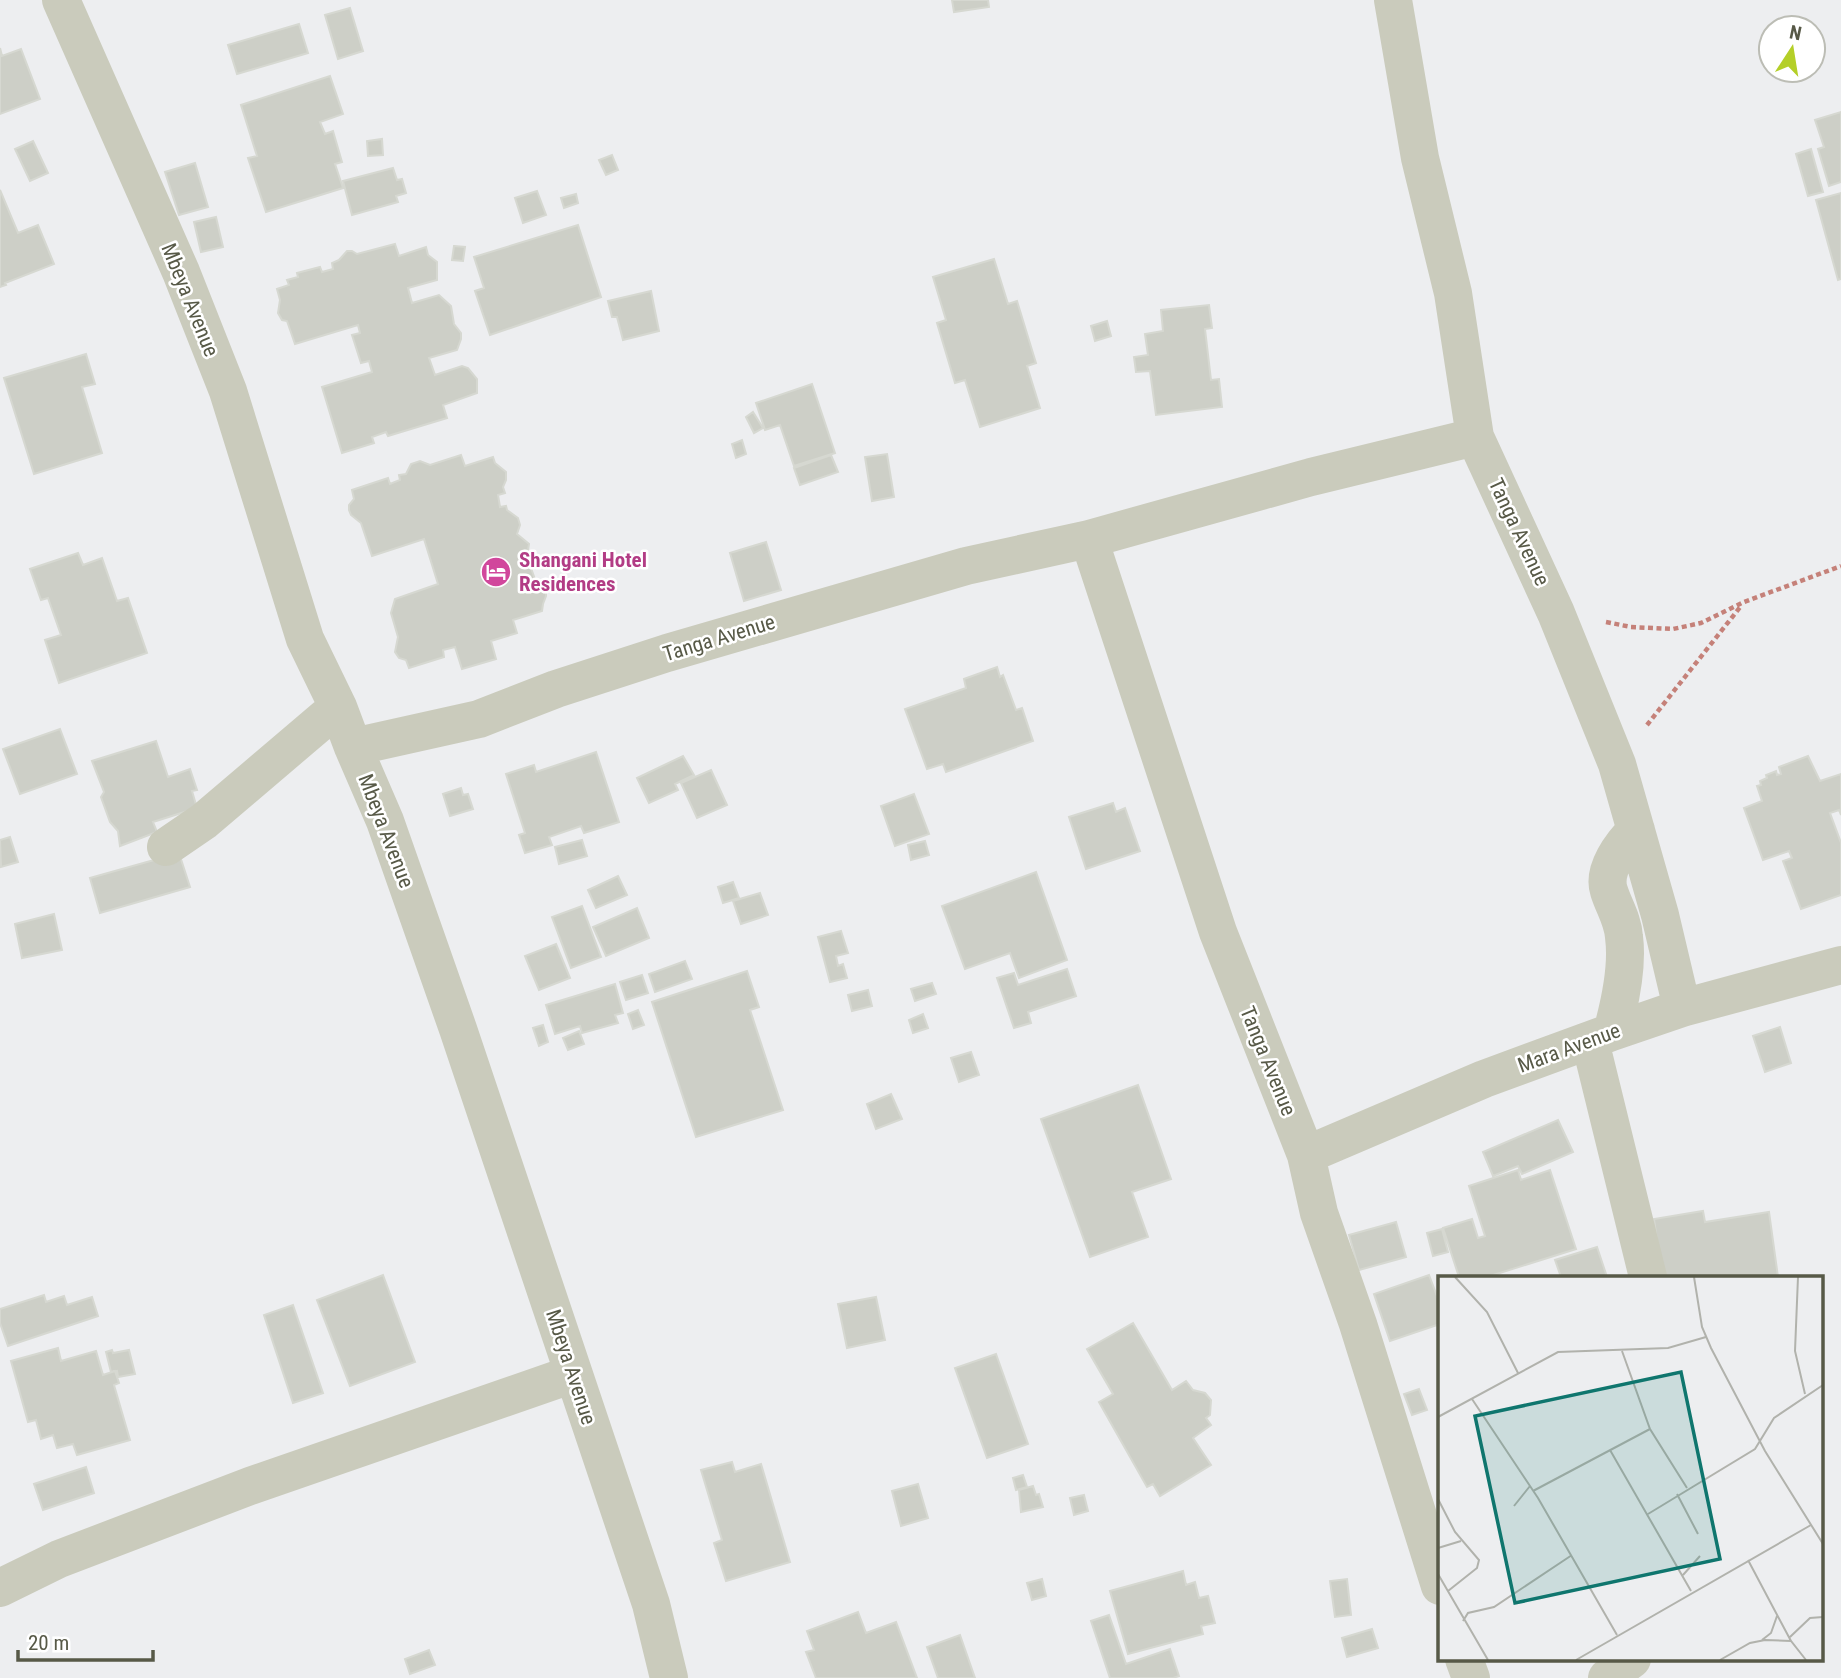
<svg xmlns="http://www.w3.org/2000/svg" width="1841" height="1678" font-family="'Roboto Condensed',sans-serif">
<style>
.building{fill:#cdcfc7;stroke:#d6d8d1;stroke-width:2}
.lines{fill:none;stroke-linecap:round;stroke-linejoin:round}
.path{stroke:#c58179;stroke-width:4.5;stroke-dasharray:5 3.5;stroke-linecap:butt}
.minor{stroke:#cacbbc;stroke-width:38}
.labels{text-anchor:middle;stroke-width:5;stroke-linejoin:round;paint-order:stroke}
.street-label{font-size:21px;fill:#575947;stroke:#fff}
.hotel-label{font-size:21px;font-weight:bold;fill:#b23c85;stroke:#fff;text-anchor:start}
.inset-road{fill:none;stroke:#b1b2ac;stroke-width:2}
.view{fill:#0f766e;fill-opacity:0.15;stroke:#0f766e;stroke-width:3.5}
.inset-edge{fill:none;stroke:#575947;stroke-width:3.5}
</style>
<rect width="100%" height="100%" fill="#edeef0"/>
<path class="building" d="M952,0H988L989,7L954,12Z
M350,8L363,51L338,59L325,15Z
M299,24L308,53L237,74L228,45Z
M0,48L2,56L21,49L40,99L0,114Z
M330,76L343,114L320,122L325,134L333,131L342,162L335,164L343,188L266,212L248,158L257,156L241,105Z
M1841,112V182L1829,186L1818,149L1824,147L1815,120Z
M382,139L383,155L368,156L367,141Z
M33,141L48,173L30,181L15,149Z
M1811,149L1823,192L1808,196L1796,154Z
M612,155L618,170L606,175L599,160Z
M195,163L208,207L179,215L165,172Z
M393,168L397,180L402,179L406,193L396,196L398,202L352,215L343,181Z
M0,190L18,233L38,225L54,264L5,283L6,285L0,287Z
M537,191L546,215L523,223L515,198Z
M1841,193V279L1838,280L1816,200Z
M576,194L578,203L564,208L561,198Z
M216,217L223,247L201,252L194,222Z
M578,225L601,297L490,335L475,291L484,288L474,257Z
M395,244L399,256L426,247L428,255L437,262V280L408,288L412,303L439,295L451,306L454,324L461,333V339L457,350L429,358L435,375L462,366L468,368L477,379V393L443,405L447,418L388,436L386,432L372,437L374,443L342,453L322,387L372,372L369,361L361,363L352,335L360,333L358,325L295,344L287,321L282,320L278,313L280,300L277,289L289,285L287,280L298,277L297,273L320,267L322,272L333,269L332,263L339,260L347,251H352L357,254Z
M454,246L465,247L463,261L452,260Z
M994,259L1008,304L1017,301L1036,363L1027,366L1040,408L980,427L965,380L955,383L937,323L946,320L933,277Z
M651,291L659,331L623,340L617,317H612L608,301Z
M1209,305L1212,328L1205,329L1211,380L1219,379L1222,407L1156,415L1150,371L1136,372L1134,357L1148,355L1145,334L1163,331L1161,310Z
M1107,321L1111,336L1095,341L1091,326Z
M86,354L95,384L82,387L102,453L34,474L4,378Z
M812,384L835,453L794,466L780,425L765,430L756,403Z
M753,412L763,428L754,433L746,417Z
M742,440L746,454L736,458L732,444Z
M887,454L894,497L872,501L865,457Z
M461,455L465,466L493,457L495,463L506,472V480L503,487L505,493L498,495L500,507L506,506L507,510L518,518L520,525L517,534L529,544L527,557L536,582L546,590V596L543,604L542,611L513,620L517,633L491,641L496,659L462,669L455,647L443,650L444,657L409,668L406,660L399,658L395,652L398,637L391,613L395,599L438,584L424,539L372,556L361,523L351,515L349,510V505L354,499L352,490L388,478L390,484L400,480L399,475L406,474L411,464L420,461L430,465Z
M831,455L838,472L800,485L794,468Z
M766,542L781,590L744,601L730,553Z
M78,553L83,565L102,558L117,601L128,598L147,653L59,683L45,640L61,635L48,598L41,600L30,569Z
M997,667L1000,677L1003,675L1016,710L1022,708L1033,741L946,772L943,764L927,769L905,709L966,688L964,679Z
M60,729L77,774L20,794L3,749Z
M156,741L168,777L190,769L197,790L192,791L197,808L153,822L157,832L120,846L118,831L110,822L101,797L104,792L92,761Z
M596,752L619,822L584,833L581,826L549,837L552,845L525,853L519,835L525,833L506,774L534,765L536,772Z
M683,756L694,775L675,784L678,790L649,803L637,778Z
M1808,756L1820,781L1841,774V815L1839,810L1830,813L1841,843V895L1801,909L1783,861L1792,858L1789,851L1763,860L1744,808L1762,801L1757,786L1761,785L1760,781L1767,778L1766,775L1776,771L1777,775L1781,774L1779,767Z
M711,770L727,805L697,818L681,783Z
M461,788L463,795L468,794L473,809L450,816L443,794Z
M914,794L929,834L895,846L881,806Z
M1113,803L1116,812L1125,808L1140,851L1086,869L1069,817Z
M10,837L18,862L1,867L0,840Z
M582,840L587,856L559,864L555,847Z
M925,841L929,855L911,860L908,845Z
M179,853L190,887L100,913L90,878Z
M1036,872L1067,960L1019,978L1010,953L965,969L942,906Z
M618,876L627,895L596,908L588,890Z
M733,882L739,898L723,903L718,887Z
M760,893L768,915L741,924L733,901Z
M582,906L601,957L571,968L552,917Z
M637,908L649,938L606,956L593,927Z
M54,914L62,950L22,958L15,924Z
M841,931L848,953L836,956L838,966L843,964L847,978L830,982L818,937Z
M556,944L570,978L539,990L525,956Z
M685,961L692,979L655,992L649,974Z
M1067,969L1076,996L1028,1012L1031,1023L1014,1028L997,978L1014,973L1018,985Z
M747,971L759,1007L750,1010L783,1110L696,1137L652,1002Z
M642,975L648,993L626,1000L620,982Z
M932,983L936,994L915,1001L911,989Z
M615,984L623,1013L615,1015L618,1023L582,1033L580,1026L555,1034L546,1005Z
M868,990L872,1006L852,1011L848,995Z
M638,1010L644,1025L633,1029L628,1014Z
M923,1014L928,1028L913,1033L909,1020Z
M543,1025L548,1042L539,1046L533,1028Z
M1780,1027L1791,1063L1765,1072L1753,1036Z
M579,1031L584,1044L568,1050L563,1038Z
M971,1052L979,1075L959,1082L951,1058Z
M1138,1085L1171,1179L1132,1192L1148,1237L1090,1257L1041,1119Z
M891,1094L902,1119L876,1129L867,1104Z
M1558,1120L1573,1152L1522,1174L1518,1166L1493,1176L1483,1152Z
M1518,1170L1521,1180L1550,1170L1576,1249L1487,1277H1459L1443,1228L1472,1219L1478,1238L1485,1236L1469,1186Z
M1703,1211L1705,1222L1769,1212L1778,1277H1662L1654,1219Z
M1396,1222L1406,1257L1359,1270L1349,1235Z
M1442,1229L1448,1252L1433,1256L1427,1233Z
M1597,1247L1607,1277H1561L1555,1260Z
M383,1275L415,1362L350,1386L317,1300Z
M1429,1275L1440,1304V1324L1390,1341L1374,1294Z
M44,1295L46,1302L64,1296L67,1305L92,1297L98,1316L8,1346L0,1323V1309Z
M876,1297L885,1340L847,1348L838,1304Z
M293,1305L323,1393L293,1403L264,1315Z
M1133,1323L1172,1390L1186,1381L1193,1390L1205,1393L1211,1400L1210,1415L1206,1418L1211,1425L1193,1438L1211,1465L1160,1496L1153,1484L1147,1487L1099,1402L1113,1394L1087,1349Z
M58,1348L61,1361L96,1351L103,1375L115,1371L119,1383L114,1385L130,1440L77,1455L73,1444L57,1448L53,1435L41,1439L36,1420L28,1422L11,1361Z
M112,1350L113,1353L129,1350L135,1374L118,1377L117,1371L111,1372L106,1352Z
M996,1354L1028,1444L987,1458L955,1368Z
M1419,1389L1427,1410L1412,1415L1404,1394Z
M732,1462L735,1472L761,1464L790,1562L726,1581L714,1543L722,1540L701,1470Z
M86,1467L94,1493L43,1510L34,1484Z
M1023,1475L1027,1487L1016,1490L1013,1478Z
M918,1484L928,1518L901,1526L892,1491Z
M1033,1486L1036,1495L1039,1494L1043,1507L1021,1512L1019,1490Z
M1084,1495L1088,1511L1074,1515L1070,1498Z
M1183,1571L1186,1585L1195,1582L1199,1598L1208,1596L1215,1623L1201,1626L1203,1634L1128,1654L1110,1591Z
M1042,1579L1046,1596L1032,1600L1027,1583Z
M1347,1579L1351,1615L1335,1617L1330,1581Z
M858,1612L866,1633L896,1622L917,1678H816L806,1652L814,1650L807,1631Z
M1109,1615L1126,1664L1170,1649L1179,1676L1173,1678H1110L1091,1621Z
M1372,1629L1378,1648L1347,1657L1342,1638Z
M960,1635L975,1678H938L927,1647Z
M429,1650L435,1665L410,1674L405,1659Z"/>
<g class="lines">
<path class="path" d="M1606,622L1631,627L1673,629L1701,623L1744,602L1841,566
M1647,725L1741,606"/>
<path class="minor" d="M61,0L181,272L228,391L305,639L338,707L353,747L385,821L458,1029L651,1604L669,1678
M1393,0L1420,158L1453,293L1475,437L1556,613L1617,764L1660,915L1682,1008
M1089,539L1218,932L1306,1155L1319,1213L1358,1324L1440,1586
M353,747L479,719L556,689L667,653L966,566L1089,539L1311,477L1475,437
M166,847L204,821L338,707
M1612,1032C1620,1003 1628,967 1624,937C1623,920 1614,907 1609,891C1602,870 1622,844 1636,830
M1590,1041L1648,1277
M1306,1155L1484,1079L1612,1032L1682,1008L1841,965
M0,1588L59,1559L250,1486L573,1374
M1464,1659L1471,1678
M1607,1678L1632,1659"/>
</g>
<defs>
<g id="hotel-disc" transform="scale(1.575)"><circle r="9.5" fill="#d1479c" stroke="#fff"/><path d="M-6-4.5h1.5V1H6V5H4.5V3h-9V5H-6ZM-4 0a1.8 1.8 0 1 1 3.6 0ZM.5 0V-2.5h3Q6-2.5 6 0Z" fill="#fff"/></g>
</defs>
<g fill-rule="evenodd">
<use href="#hotel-disc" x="496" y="572"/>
</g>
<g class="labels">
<g class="street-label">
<text transform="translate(190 300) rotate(68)" y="7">Mbeya Avenue</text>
<text transform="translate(1519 532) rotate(65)" y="7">Tanga Avenue</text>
<text transform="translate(719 638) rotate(-17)" y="7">Tanga Avenue</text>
<text transform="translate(386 831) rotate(69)" y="7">Mbeya Avenue</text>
<text transform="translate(1569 1048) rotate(-20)" y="7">Mara Avenue</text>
<text transform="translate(1268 1061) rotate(68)" y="7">Tanga Avenue</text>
<text transform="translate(571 1367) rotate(72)" y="7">Mbeya Avenue</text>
</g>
<g class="hotel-label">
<text x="519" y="567">Shangani Hotel<tspan x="519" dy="24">Residences</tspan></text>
</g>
</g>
<g transform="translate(1438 1276)">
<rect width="385" height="385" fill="#edeef0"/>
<path class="inset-road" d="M17,1L49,36L80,97M256,1L264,51L273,72L327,175L385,268M360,1L357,75L367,118M184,75L212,153L249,212M34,123L100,222L179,359M0,141L120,76L230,72L268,61M172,174L253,315M95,215L212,153M239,218L260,258M0,223L17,256L41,284L39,292L10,315M76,230L92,210M210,238L317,173L336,142L385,109M0,272L23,265M310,284L353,365M0,298L50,384M245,299L262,280M25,345L30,337L56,331L134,279M352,361L372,342L385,341M324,364L333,357L339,340M138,384L373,249M282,384L312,367L327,364L353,365L368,384"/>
<path class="view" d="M243,96L282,283L77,327L37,140Z"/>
<rect width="385" height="385" class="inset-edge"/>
</g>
<g transform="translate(1792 49) rotate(12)"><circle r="33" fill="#ffffff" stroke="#bcbdb5" stroke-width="2"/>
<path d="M0-5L12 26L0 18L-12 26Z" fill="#b4cf28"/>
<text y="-10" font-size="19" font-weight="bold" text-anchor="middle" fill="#575947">N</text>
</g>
<path d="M18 1650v10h135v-10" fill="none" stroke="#575947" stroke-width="3.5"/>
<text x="28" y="1650" font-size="21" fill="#575947" stroke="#ffffff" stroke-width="5" paint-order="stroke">20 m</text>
</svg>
